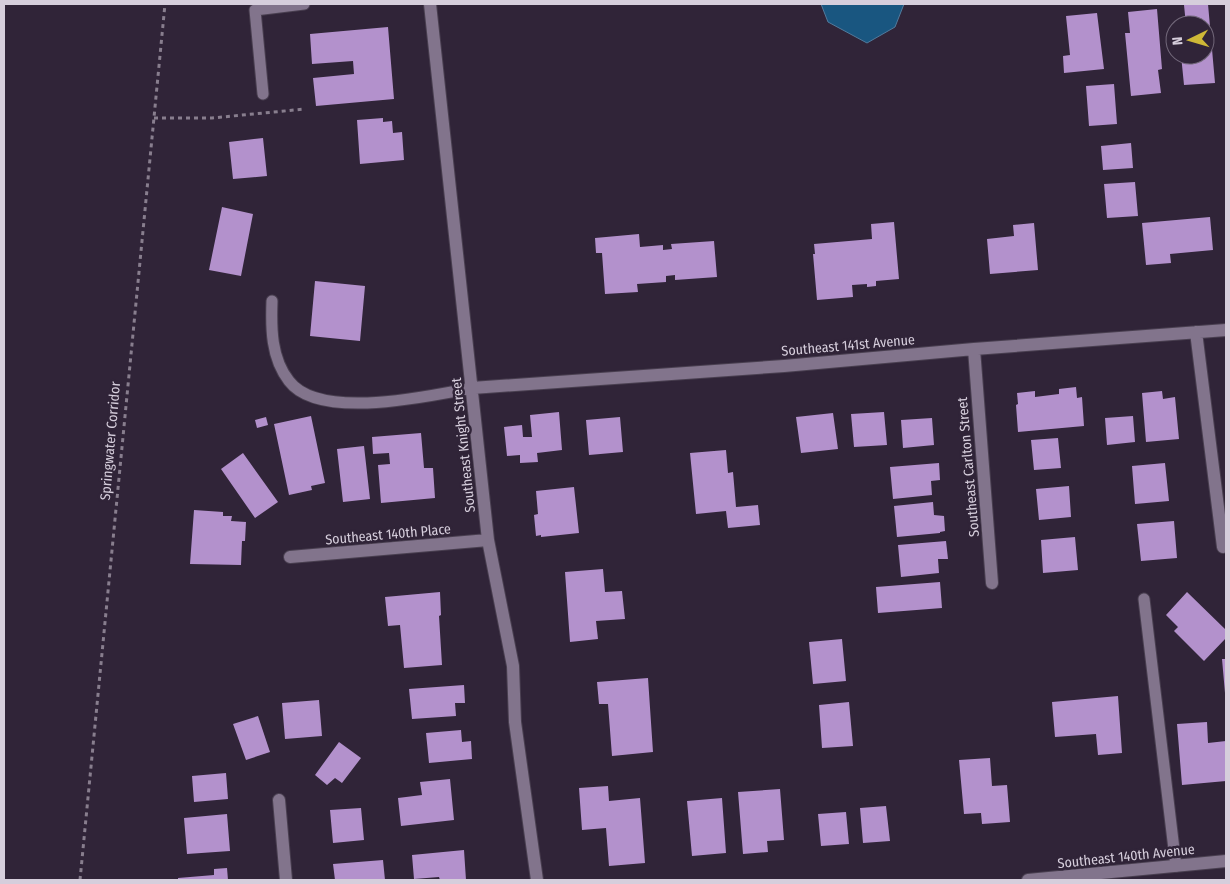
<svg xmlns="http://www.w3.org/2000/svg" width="1230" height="884" font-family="'Fira Sans Condensed',sans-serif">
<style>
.water{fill:#195680;stroke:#527a9c}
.building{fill:#b391cc}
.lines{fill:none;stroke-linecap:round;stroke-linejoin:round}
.lane-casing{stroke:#493f50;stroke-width:13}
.street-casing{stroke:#493f50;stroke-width:14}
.path{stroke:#887e8e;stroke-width:3;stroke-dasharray:4 4;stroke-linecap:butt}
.lane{stroke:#82748c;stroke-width:11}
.street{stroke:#82748c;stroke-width:12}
.labels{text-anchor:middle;stroke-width:5;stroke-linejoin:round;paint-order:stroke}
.street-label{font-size:14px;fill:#d6cedc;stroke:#302438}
</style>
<rect width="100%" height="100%" fill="#302438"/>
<path class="water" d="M821,4H904L895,27L867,43L828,22Z"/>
<path class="building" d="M1208,4L1215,83L1184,85L1181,55H1205V25H1186L1184,5Z
M1157,9L1162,69L1158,70L1161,93L1131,96L1125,33H1130L1128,12Z
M1097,13L1104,69L1064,73L1063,56L1070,55L1066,16Z
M388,27L394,99L316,106L313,78L354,74L353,61L312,64L310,34Z
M1114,84L1117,124L1089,126L1086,86Z
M383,118V122L392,121L393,133L402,132L404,160L360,164L357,120Z
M263,138L267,176L233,179L229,142Z
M1131,143L1133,168L1103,170L1101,146Z
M1135,182L1138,216L1107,218L1104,184Z
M222,207L253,214L241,276L209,270Z
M1210,217L1213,250L1170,254L1171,263L1146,265L1142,223Z
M894,222L899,279L876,281V286L867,287V284L852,285L853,297L817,300L813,254H815L814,244L872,239L871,224Z
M1034,223L1038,270L990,274L987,239L1014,236L1013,225Z
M639,234L640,247L663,245V250L672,249L671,244L714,241L717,277L675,280V275L666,276V282L637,284L638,292L605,294L602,253H596L595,238Z
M315,281L365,286L360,341L310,336Z
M1076,387L1077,398L1082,397L1084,426L1018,432L1016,405L1018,404L1017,393L1035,391V397L1059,394V389Z
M1162,391L1163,399L1175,397L1179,439L1146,442L1142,393Z
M559,412L562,450L537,453L538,462L520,463V455L507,456L504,427L522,425L523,437H532L530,415Z
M884,412L887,445L854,447L851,414Z
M833,413L838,449L801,453L796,417Z
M311,416L325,483L311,486L312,490L289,495L274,424Z
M1133,416L1135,442L1107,445L1105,418Z
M266,417L268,425L257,428L255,420Z
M620,417L623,452L589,455L586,420Z
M932,418L934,445L903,448L901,420Z
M421,433L424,468H433L435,498L381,503L378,465L390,464L389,453L373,454L372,437Z
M1058,438L1061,468L1034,470L1031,440Z
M364,446L370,499L343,502L337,449Z
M726,450L728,473L733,472L736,507L758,505L760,525L728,528L726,511L696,514L690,453Z
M243,453L278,502L255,518L221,469Z
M939,463L940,480L931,481L932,495L893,499L890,467Z
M1165,463L1169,501L1135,504L1132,466Z
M1069,486L1071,517L1039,520L1036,489Z
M574,487L579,533L541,537V535L536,536L534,515L538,514L536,491Z
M933,502L934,515L944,516L945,531L940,532V533L897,537L894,506Z
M194,510L223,512V516H232L231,521L246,522L245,541H242L241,565L190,564Z
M1174,521L1177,558L1141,561L1137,524Z
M1075,537L1078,570L1043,573L1041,540Z
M946,541L948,559H938L939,573L901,577L898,545Z
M603,569L605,592L622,591L625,619L596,621L598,639L570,642L565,572Z
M940,582L942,608L878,613L876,587Z
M440,592L441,615L439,616L442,665L404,668L400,625L388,626L385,597Z
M1187,592L1226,630V638L1204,661L1174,631L1178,627L1166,615Z
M842,639L846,681L813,684L809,642Z
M1222,659H1226V693H1225Z
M648,678L653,752L612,756L608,704H599L597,682Z
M464,685L465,703H455L456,716L412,719L409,689Z
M1118,696L1122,753L1098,755L1096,734L1055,737L1052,702Z
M319,700L322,736L285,739L282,703Z
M849,702L853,746L822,748L819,705Z
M258,716L270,752L246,760L233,724Z
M1207,722L1208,743L1226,741V781L1182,785L1177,724Z
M461,730L462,742L471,741L472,759L429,763L426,733Z
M339,742L361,758L342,783L335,778L327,785L315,775Z
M990,758L992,786L1007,785L1010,822L982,824L981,813L964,814L959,760Z
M226,773L228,799L194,802L192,776Z
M450,779L454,820L401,826L398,798L422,795L420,782Z
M608,786L609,801L640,798L645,863L609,866L606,828L582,830L579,788Z
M780,789L784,840L767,841L768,852L743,854L738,792Z
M722,798L726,853L692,856L687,801Z
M886,806L890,841L863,843L860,808Z
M361,808L364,840L333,843L330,810Z
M846,812L849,844L821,846L818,814Z
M227,814L230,851L187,854L184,818Z
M464,850L466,880H440L439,877L414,879L412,855Z
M383,860L385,880H335L333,864Z
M227,868L228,880H178V878L214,875V869Z"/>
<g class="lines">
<g class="lane-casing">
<path id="lane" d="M263,94L255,10L304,4
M272,301C271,328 271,358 289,381C319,421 429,396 472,388
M1144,599L1176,866"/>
</g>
<g class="street-casing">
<path id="street" d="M430,4L488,540L513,666L515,722L537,880
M1196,332L1223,547
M974,349L992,583
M472,388L784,366L974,349L1226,330
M290,557L488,540
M279,800L286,880
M1028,880L1226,861"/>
</g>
<path class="path" d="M154,118H212L305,109
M80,880L165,4"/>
<use href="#lane" class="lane"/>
<use href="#street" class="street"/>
</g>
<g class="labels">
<g class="street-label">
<text transform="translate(848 345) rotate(-5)" y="5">Southeast 141st Avenue</text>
<text transform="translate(110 441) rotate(-85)" y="5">Springwater Corridor</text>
<text transform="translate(463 445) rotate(-96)" y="5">Southeast Knight Street</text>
<text transform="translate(968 467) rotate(-95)" y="5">Southeast Carlton Street</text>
<text transform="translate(388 534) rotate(-5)" y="5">Southeast 140th Place</text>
<text transform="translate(1126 856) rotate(-6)" y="5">Southeast 140th Avenue</text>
</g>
</g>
<rect width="1230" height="884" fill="none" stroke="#d6cedc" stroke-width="10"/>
<g transform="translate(1190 40) rotate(265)"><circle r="24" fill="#302438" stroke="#72687a"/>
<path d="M0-4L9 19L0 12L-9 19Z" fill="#ceb837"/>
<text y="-8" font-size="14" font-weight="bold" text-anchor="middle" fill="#d6cedc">N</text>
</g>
</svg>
